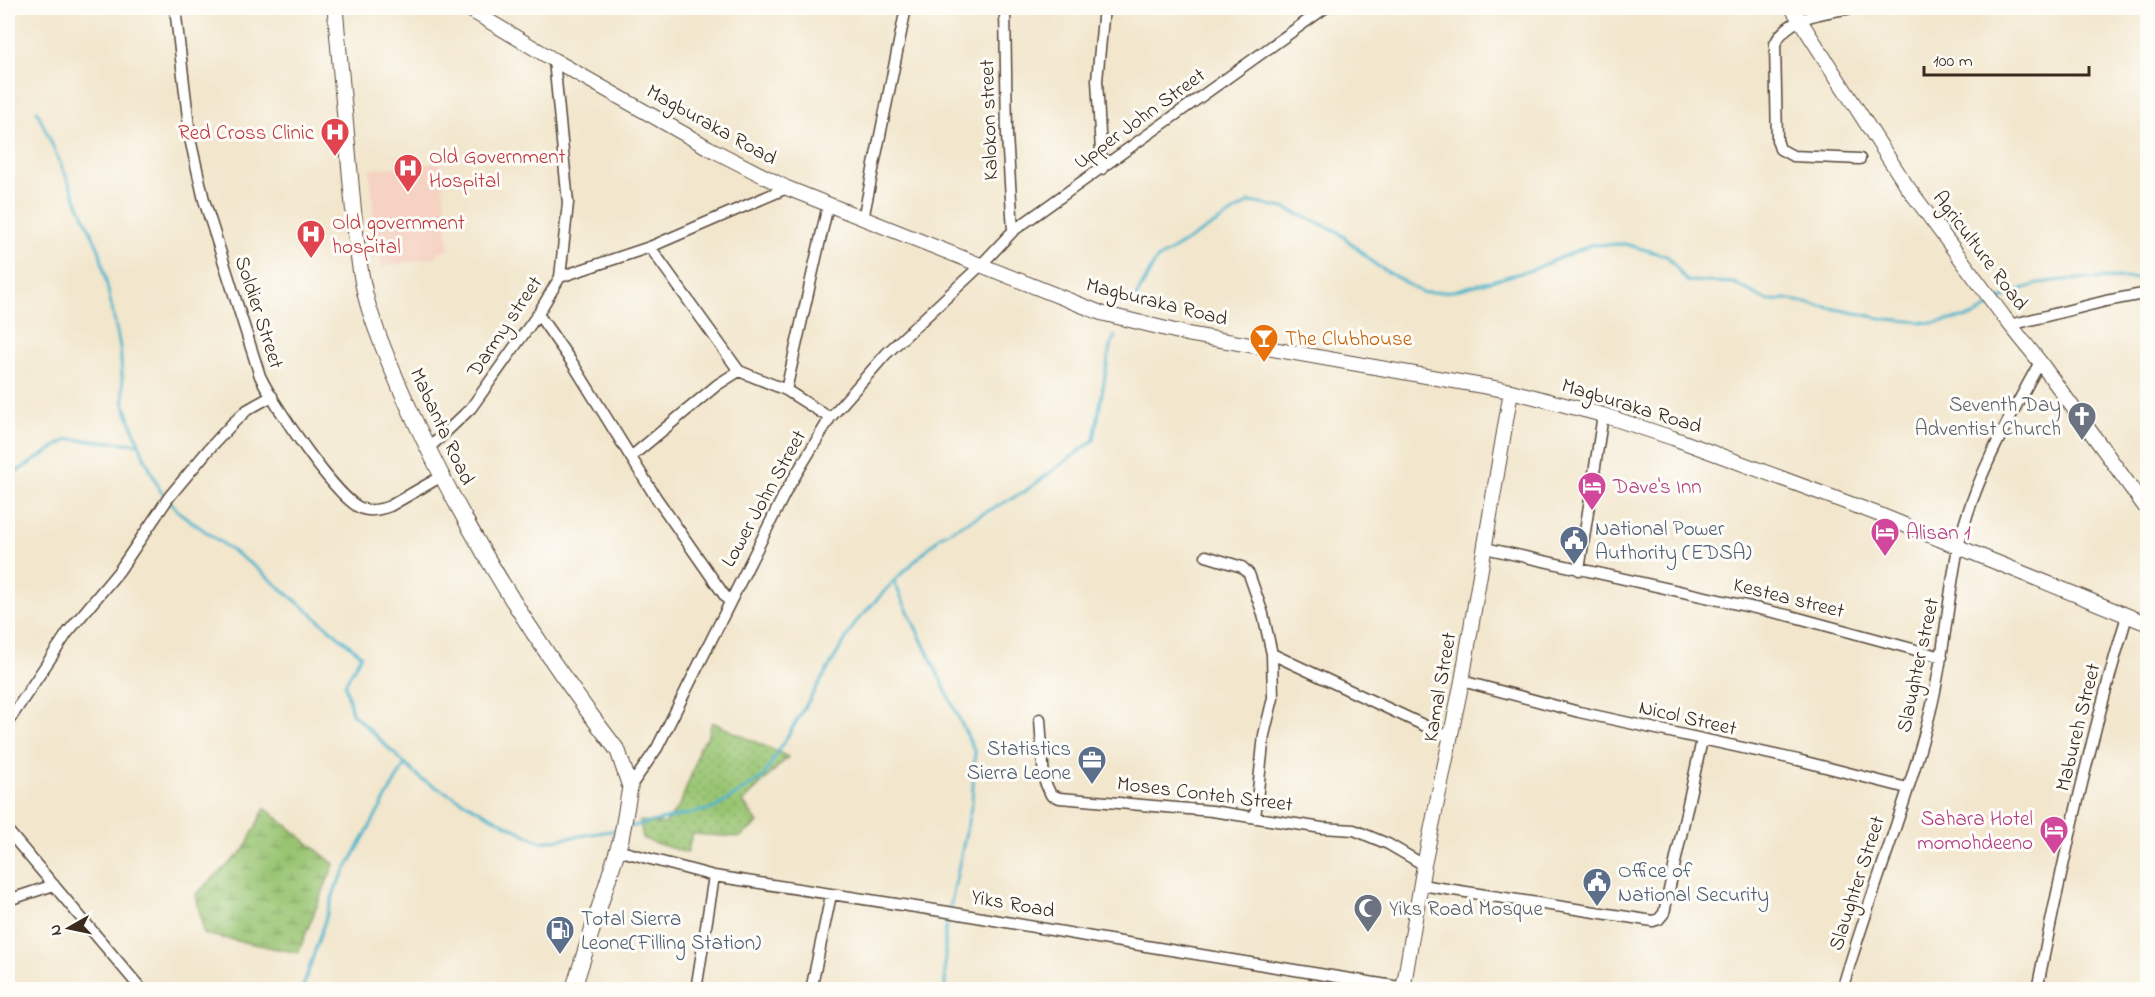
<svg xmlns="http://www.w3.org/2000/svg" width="2155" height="997" font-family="'Indie Flower',sans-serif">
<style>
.built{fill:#f5d2c2}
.grass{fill:url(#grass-dots);stroke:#6a7848;stroke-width:1.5}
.wetland{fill:url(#wetland-marsh);stroke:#6a7848;stroke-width:1.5}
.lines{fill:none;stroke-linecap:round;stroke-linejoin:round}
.stream{stroke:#4db4cb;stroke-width:3}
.street-casing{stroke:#564638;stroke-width:13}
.secondary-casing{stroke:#564638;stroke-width:16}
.primary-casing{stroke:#564638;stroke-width:17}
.street{stroke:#fff;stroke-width:10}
.secondary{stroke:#fff;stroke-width:14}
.primary{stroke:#fff;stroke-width:15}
.labels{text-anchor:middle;stroke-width:6;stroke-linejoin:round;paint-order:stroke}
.street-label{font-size:21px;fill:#3b2a1e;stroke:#fdfcf7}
.health-label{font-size:21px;fill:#be3a42;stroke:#fdfcf7;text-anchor:start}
.food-label{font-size:21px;fill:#c56008;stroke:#fdfcf7;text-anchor:start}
.worship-label{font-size:21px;fill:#5b616d;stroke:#fdfcf7;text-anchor:end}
.hotel-label{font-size:21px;fill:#b23c85;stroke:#fdfcf7;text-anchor:start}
.service-label{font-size:21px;fill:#4e5e75;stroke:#fdfcf7;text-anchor:start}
</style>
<defs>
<pattern id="grass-dots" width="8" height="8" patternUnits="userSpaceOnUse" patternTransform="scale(1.5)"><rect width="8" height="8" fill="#99c572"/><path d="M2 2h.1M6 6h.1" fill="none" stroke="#7ea05d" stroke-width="1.8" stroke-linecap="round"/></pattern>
<pattern id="wetland-marsh" width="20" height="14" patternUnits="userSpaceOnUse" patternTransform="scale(1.5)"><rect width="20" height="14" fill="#99c572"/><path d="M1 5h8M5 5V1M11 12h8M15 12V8" fill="none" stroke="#7ea05d"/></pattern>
</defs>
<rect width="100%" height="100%" fill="#fdfcf7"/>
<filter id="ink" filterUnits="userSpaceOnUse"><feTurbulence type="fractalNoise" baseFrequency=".0167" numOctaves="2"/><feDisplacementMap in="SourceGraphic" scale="12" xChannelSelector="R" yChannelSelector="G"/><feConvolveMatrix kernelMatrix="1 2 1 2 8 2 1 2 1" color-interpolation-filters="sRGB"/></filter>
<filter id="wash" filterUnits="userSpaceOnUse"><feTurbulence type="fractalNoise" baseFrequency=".008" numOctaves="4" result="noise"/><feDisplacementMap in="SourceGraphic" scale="24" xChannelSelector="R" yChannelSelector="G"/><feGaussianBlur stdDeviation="1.35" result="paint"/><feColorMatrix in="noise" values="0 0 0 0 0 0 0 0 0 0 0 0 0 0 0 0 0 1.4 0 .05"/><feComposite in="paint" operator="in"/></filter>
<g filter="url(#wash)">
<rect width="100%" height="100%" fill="#f2e6cc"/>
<path class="built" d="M441,163L449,249L440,251L436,257L382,267L374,216L370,169Z"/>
<path class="grass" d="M712,722L788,757L743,802L758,823L740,837L692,834L687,853L643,839L640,821L665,824L680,805L694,767L699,747L707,738Z"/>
<path class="wetland" d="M265,808L334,864L298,953L204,934L196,894L244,850Z"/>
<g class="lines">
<path class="stream" d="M37,111L100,252L120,347L124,404L143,454L160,490L165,496
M1998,301C2039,274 2090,279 2137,278L2148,276
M1133,303L1156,260L1250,202L1284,208L1337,231L1376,265L1423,293L1453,291L1532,270L1590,245L1625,244L1667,256L1687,281L1734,283L1768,301L1786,299L1885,319L1934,323L1974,316L1990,306
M8,477L68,439L139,444
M169,501L180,513L259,570L361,655L345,684L352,713L421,779L505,824L541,842L617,830
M894,582L975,752L972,803L950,908
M629,827L715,808L763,777L856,622L893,582L941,536L1024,492L1094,440L1110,347L1115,336
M302,990L336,887L405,764
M945,990V932L948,918"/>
</g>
</g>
<g filter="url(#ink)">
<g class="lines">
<g class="street-casing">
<path id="street" d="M175,8L191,143L204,200L260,376C272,402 338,502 363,509C372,512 382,509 390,506L442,476
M1005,8L1007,135L1013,231
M1852,8C1825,13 1788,15 1775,44L1777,140L1780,149L1793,156L1860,159
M1102,169L1097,80L1104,8
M863,219L906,8
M650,247L739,371L786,390L830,418
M560,277L650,247L787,188
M538,314L573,364L655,496L729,602
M2010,325L2106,301L2148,293
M786,390L828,205
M428,449L471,408L538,314L560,277L568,203L554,60
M632,456L717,385L739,371
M1485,548L1791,616L1942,657
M1206,556L1242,567L1249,574L1263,614L1272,654L1273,698L1264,735L1255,818
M1579,570L1603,415
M1272,654L1451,738
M1462,681L1579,712L1798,760L1907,788
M1040,719L1044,780L1051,795L1060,798L1212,811L1322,828L1354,830L1388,844L1424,865
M8,722L68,632L119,571L169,497L209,449L233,423L247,410L272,396
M630,787L657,748L786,491L830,418L886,354L981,265L1013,231L1325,8
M8,831L142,990
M617,850L714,876L948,912L1109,940L1418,990
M1421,885L1653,921L1659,919L1664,913L1702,740
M8,900L54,885
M696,990L714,876
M811,990L831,895
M1842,990C1869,897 1906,807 1930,713C1944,659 1947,603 1958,548C1973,482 2008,420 2040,362
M2037,990C2062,864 2090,738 2127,616"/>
</g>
<g class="secondary-casing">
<path id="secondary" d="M467,8L554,60L709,148L787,188L1101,313L1187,334L1511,391L1603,415L1673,438L1875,513L2148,624
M1792,8L1906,185L2004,317L2040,362L2148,511
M1403,990L1424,865L1462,681L1511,391"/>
</g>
<g class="primary-casing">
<path id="primary" d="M335,8C340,66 346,125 351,184C355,224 357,266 368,305C380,344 397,382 414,419C469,537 538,648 618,751L630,787L625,817L621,839L573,990"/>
</g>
<use href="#street" class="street"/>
<use href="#secondary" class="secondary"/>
<use href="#primary" class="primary"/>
</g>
</g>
<defs>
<g id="hospital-pin" transform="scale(1.5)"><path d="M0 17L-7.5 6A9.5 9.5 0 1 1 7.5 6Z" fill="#e0444e" stroke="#fdfcf7"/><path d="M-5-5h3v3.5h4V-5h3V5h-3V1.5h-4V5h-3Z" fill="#fff"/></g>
<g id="bar-pin" transform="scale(1.5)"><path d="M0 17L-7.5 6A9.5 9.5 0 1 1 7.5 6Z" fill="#e8710a" stroke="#fdfcf7"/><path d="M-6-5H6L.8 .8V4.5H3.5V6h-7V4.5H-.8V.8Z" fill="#fff"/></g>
<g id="church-pin" transform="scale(1.5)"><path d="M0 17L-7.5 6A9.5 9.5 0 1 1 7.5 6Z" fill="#6b7280" stroke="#fdfcf7"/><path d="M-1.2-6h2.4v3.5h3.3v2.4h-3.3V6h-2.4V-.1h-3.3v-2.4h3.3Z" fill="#fff"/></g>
<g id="hotel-pin" transform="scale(1.5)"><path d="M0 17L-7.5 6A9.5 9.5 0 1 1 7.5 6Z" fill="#d1479c" stroke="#fdfcf7"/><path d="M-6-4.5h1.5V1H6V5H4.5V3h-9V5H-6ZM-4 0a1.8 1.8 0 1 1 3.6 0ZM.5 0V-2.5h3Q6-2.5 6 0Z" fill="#fff"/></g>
<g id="civic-pin" transform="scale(1.5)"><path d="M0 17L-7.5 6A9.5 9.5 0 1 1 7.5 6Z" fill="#5c6f8a" stroke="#fdfcf7"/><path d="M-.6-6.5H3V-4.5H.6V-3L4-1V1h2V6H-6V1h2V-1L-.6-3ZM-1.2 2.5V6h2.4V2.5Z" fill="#fff"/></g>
<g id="office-pin" transform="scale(1.5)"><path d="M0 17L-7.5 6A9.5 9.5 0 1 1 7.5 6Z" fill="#5c6f8a" stroke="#fdfcf7"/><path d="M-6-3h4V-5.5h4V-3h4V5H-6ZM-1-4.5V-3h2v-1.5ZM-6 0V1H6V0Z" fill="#fff"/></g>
<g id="mosque-pin" transform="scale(1.5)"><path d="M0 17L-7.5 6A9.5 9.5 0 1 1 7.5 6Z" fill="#6b7280" stroke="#fdfcf7"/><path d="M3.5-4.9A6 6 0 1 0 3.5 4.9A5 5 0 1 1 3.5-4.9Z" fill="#fff"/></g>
<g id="fuel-pin" transform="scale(1.5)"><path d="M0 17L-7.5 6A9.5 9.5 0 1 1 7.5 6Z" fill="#5c6f8a" stroke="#fdfcf7"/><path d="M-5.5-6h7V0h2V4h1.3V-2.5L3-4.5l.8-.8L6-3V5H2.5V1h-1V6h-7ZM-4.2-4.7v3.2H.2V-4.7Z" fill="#fff"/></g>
</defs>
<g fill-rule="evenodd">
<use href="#hospital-pin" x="335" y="132"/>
<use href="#hospital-pin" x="408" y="168"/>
<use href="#hospital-pin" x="311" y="234"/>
<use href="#bar-pin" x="1264" y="338"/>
<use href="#church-pin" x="2082" y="416"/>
<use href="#hotel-pin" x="1592" y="486"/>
<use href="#hotel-pin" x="1885" y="532"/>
<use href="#civic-pin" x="1574" y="540"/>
<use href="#office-pin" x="1092" y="760"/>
<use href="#hotel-pin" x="2054" y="830"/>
<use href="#civic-pin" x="1597" y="882"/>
<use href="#mosque-pin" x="1368" y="908"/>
<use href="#fuel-pin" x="560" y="930"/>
</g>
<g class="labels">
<g class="street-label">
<text transform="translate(1139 118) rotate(-36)" y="7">Upper John Street</text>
<text transform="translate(988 120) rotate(-92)" y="7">Kalokon street</text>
<text transform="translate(712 124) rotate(29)" y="7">Magburaka Road</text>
<text transform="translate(1981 250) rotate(53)" y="7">Agriculture Road</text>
<text transform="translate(1157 301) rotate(14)" y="7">Magburaka Road</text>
<text transform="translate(260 312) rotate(72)" y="7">Soldier Street</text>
<text transform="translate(504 326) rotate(-56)" y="7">Darmy street</text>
<text transform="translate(1632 405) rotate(17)" y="7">Magburaka Road</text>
<text transform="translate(443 426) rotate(65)" y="7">Mabanta Road</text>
<text transform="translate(763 498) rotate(-61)" y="7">Lower John Street</text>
<text transform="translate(1789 597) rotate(14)" y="7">Kestea street</text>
<text transform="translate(1917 665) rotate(-78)" y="7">Slaughter street</text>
<text transform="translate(1439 687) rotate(-80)" y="7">Kamal Street</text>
<text transform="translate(1688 717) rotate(13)" y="7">Nicol Street</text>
<text transform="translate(2077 727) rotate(-76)" y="7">Mabureh Street</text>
<text transform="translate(1205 793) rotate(7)" y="7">Moses Conteh Street</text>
<text transform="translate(1856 883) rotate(-72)" y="7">Slaughter Street</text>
<text transform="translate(1013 903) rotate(10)" y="7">Yiks Road</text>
</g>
<g class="health-label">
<text x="314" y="139" text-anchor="end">Red Cross Clinic</text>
<text x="429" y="163">Old Government<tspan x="429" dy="24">Hospital</tspan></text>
<text x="332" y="229">Old government<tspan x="332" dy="24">hospital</tspan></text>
</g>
<g class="food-label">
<text x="1285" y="345">The Clubhouse</text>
</g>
<g class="worship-label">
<text x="2061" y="411">Seventh Day<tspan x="2061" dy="24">Adventist Church</tspan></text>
<text x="1389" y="915" text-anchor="start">Yiks Road Mosque</text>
</g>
<g class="hotel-label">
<text x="1613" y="493">Dave's Inn</text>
<text x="1906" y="539">Alisan 1</text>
<text x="2033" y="825" text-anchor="end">Sahara Hotel<tspan x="2033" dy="24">momohdeeno</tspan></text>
</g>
<g class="service-label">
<text x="1595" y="535">National Power<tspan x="1595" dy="24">Authority (EDSA)</tspan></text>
<text x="1071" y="755" text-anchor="end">Statistics<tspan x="1071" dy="24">Sierra Leone</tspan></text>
<text x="1618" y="877">Office of<tspan x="1618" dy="24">National Security</tspan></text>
<text x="581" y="925">Total Sierra<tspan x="581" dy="24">Leone(Filling Station)</tspan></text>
</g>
</g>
<rect width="2155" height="997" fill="none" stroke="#fdfcf7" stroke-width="30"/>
<g transform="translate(69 928) rotate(261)" stroke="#fdfcf7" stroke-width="4.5" paint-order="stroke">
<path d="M0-4.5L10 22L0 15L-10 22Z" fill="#3b2a1e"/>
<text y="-9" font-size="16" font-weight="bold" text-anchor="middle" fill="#3b2a1e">N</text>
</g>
<path d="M1924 66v9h165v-9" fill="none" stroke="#3b2a1e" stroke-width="3"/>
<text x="1933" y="66" font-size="18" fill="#3b2a1e" stroke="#fdfcf7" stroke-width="4.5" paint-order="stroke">100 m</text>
</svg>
